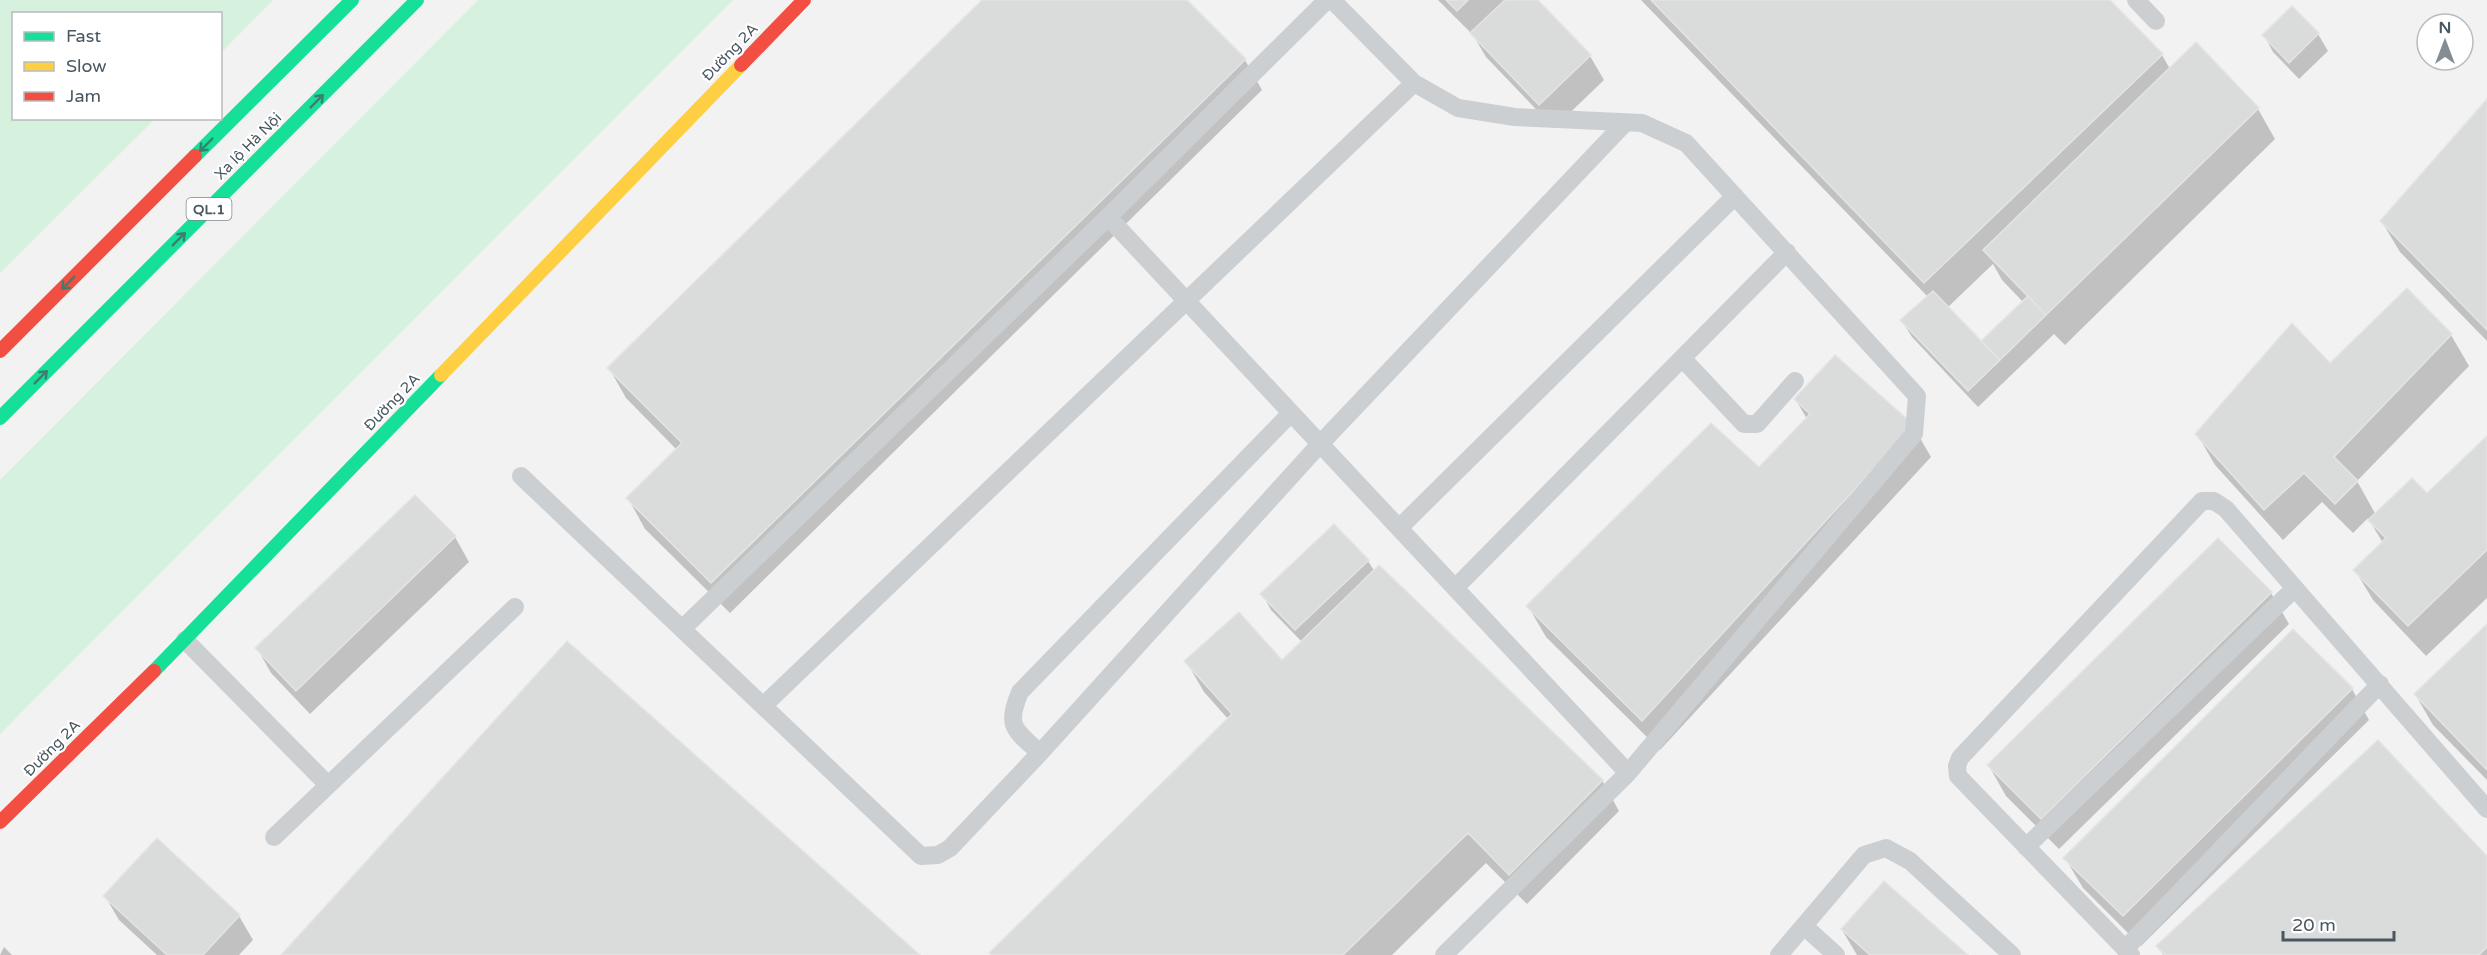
<svg xmlns="http://www.w3.org/2000/svg" width="2487" height="955" font-family="'Varela Round',sans-serif">
<style>
.green{fill:#d6f2df}
.shadow{fill:#0003;fill-rule:evenodd}
.building{fill:#dadbdb;stroke:#e4e4e5;stroke-width:1.5}
.lines{fill:none;stroke-linecap:round;stroke-linejoin:round}
.lane{stroke:#cccfd1;stroke-width:18}
.fast{stroke:#16e098;stroke-width:14}
.slow{stroke:#ffcf43;stroke-width:14}
.jam{stroke:#f24e42;stroke-width:14}
.oneway{stroke:#398071}
.labels{text-anchor:middle;stroke-width:4.5;stroke-linejoin:round;paint-order:stroke}
.shield{fill:#fff;stroke:#7f8990;stroke-width:1.5}
.shield-label{font-size:14px;font-weight:bold;fill:#485760}
.street-label{font-size:15px;fill:#485760;stroke:#fff}
</style>
<rect width="100%" height="100%" fill="#f3f2f2"/>
<path class="green" d="M0,0H273L221,53L220,14H14V118L155,119L0,273Z
M478,0H733L0,734V480Z"/>
<path class="shadow" d="M984,0H1185L1245,60L1262,90L730,613L645,529L628,498L677,450L626,398L609,368Z
M1438,0H1536L1590,56L1604,80L1554,128L1486,57L1473,35Z
M1641,0H2108L2162,55L2170,69L2258,109L2275,139L2065,345L2054,334L1978,407L1912,337L1902,321L1928,297ZM1993,264L2002,280L2023,302L1981,343L1947,308Z
M2292,8L2318,34L2328,51L2299,79L2273,52L2264,35Z
M2487,101V341L2400,252L2382,222Z
M2407,290L2451,335L2469,366L2357,481L2376,515L2427,496L2487,438V598L2426,656L2373,600L2355,570L2383,543L2368,518L2353,533L2322,502L2283,540L2215,465L2197,434L2330,365Z
M1796,400L1913,426L1931,457L1660,750L1546,637L1528,606L1759,469L1807,419Z
M415,497L455,537L469,562L310,714L271,673L257,648Z
M2218,540L2271,593L2289,624L2059,849L2006,796L1989,766Z
M1368,561L1375,572L1602,780L1619,811L1527,904L1486,863L1392,955H992L1229,720L1204,692L1186,661L1282,662L1302,642L1271,610L1262,594Z
M2487,626V780L2433,725L2415,694Z
M2352,689L2369,720L2141,946L2083,888L2065,858Z
M2487,858V955H2163L2158,946Z
M105,896L239,916L253,940L239,955H157L119,920Z
M1842,930L1966,955H1857Z
M4,947L12,955H0Z"/>
<path class="building" d="M982,0H1187L1246,59L711,583L626,498L682,443L607,368Z
M1446,0H1468L1457,11Z
M1505,0H1538L1591,55L1539,105L1470,33Z
M1651,0H2110L2163,54L1924,283Z
M2292,6L2319,33L2289,63L2262,35Z
M2196,42L2259,108L2046,315L1983,250Z
M2487,99V330L2380,221Z
M2407,288L2452,334L2334,457L2358,481L2335,504L2304,473L2264,510L2195,434L2292,323L2330,363Z
M1933,291L2000,360L1968,391L1900,320Z
M2028,296L2046,315L2000,360L1981,341Z
M1835,355L1914,425L1642,721L1526,606L1711,423L1759,467L1810,414L1794,399Z
M2487,436V550L2408,626L2353,570L2386,538L2368,520L2412,478L2427,493Z
M415,495L456,536L296,691L255,648Z
M1334,524L1369,560L1295,630L1260,594Z
M2218,538L2272,592L2041,819L1987,765Z
M1379,565L1603,780L1509,875L1468,833L1343,955H992L989,953L1232,714L1184,661L1239,612L1282,660Z
M2487,624V770L2414,694Z
M2293,629L2353,688L2123,916L2063,858Z
M567,641L920,955H281Z
M2378,740L2487,856V947L2479,955H2165L2156,946Z
M157,838L240,915L203,955H167L103,896Z
M1884,881L1968,955H1870L1841,929Z"/>
<g class="lines">
<path class="lane" d="M1332,0L1414,83L1458,108L1515,117L1642,123L1686,143L1917,396L1914,434L1628,773L1444,955
M2136,0L2156,21
M1108,217L1628,773
M1682,358L1744,424H1757L1795,381
M521,476L921,856L938,855L950,848L1040,753L1320,444L1625,123
M1399,528L1735,196
M1455,588L1787,252
M682,629L1108,217L1327,0
M185,640L328,785
M763,706L1414,83
M1040,753C1015,730 1005,727 1020,692L1291,413
M274,837L515,607
M2026,847L2295,588
M1804,926L1836,955
M2125,949L2380,684
M1779,955L1864,855L1886,848L1910,861L2012,955
M2131,955L1958,776L1957,766L1960,758L2202,501H2214L2226,509L2487,809"/>
<path class="fast" d="M195,156L352,0
M0,418L417,0
M154,671L441,375"/>
<path class="slow" d="M441,375L741,65"/>
<path class="jam" d="M741,65L804,0
M0,351L195,156
M0,822L154,671"/>
</g>
<defs><path id="oneway-shaft" d="M-6 0H5M1.5-3L5.5 0L1.5 3" fill="none" stroke-width="1.6" stroke-linecap="round" stroke-linejoin="round" transform="scale(1.5)"/></defs>
<g class="oneway">
<use href="#oneway-shaft" transform="translate(317 101) rotate(-45)"/>
<use href="#oneway-shaft" transform="translate(206 145) rotate(135)"/>
<use href="#oneway-shaft" transform="translate(179 239) rotate(-45)"/>
<use href="#oneway-shaft" transform="translate(68 283) rotate(135)"/>
<use href="#oneway-shaft" transform="translate(41 377) rotate(-45)"/>
</g>
<g class="labels">
<rect class="shield" x="186.5" y="198" width="45" height="22" rx="4.5"/>
<g class="shield-label">
<text x="209" y="214">QL.1</text>
</g>
<g class="street-label">
<text transform="translate(730 52) rotate(-46)" y="5">Đường 2A</text>
<text transform="translate(248 146) rotate(-45)" y="5">Xa lộ Hà Nội</text>
<text transform="translate(392 402) rotate(-46)" y="5">Đường 2A</text>
<text transform="translate(52 748) rotate(-45)" y="5">Đường 2A</text>
</g>
</g>
<rect x="12" y="12" width="210" height="108" fill="#ffffff" stroke="#b6bcbf" stroke-width="1.5"/>
<rect x="24" y="32" width="30" height="9" fill="#16e098" stroke="#b6bcbf" stroke-width="1.5"/>
<text x="66" y="42" font-size="18" fill="#485760">Fast</text>
<rect x="24" y="62" width="30" height="9" fill="#ffcf43" stroke="#b6bcbf" stroke-width="1.5"/>
<text x="66" y="72" font-size="18" fill="#485760">Slow</text>
<rect x="24" y="92" width="30" height="9" fill="#f24e42" stroke="#b6bcbf" stroke-width="1.5"/>
<text x="66" y="102" font-size="18" fill="#485760">Jam</text>
<g transform="translate(2445 42)"><circle r="28" fill="#ffffff" stroke="#b6bcbf" stroke-width="1.5"/>
<path d="M0-4.5L10 22L0 15L-10 22Z" fill="#848d93"/>
<text y="-9" font-size="16" font-weight="bold" text-anchor="middle" fill="#485760">N</text>
</g>
<path d="M2283 931v9h111v-9" fill="none" stroke="#485760" stroke-width="3"/>
<text x="2292" y="931" font-size="18" fill="#485760" stroke="#ffffff" stroke-width="4.5" paint-order="stroke">20 m</text>
</svg>
